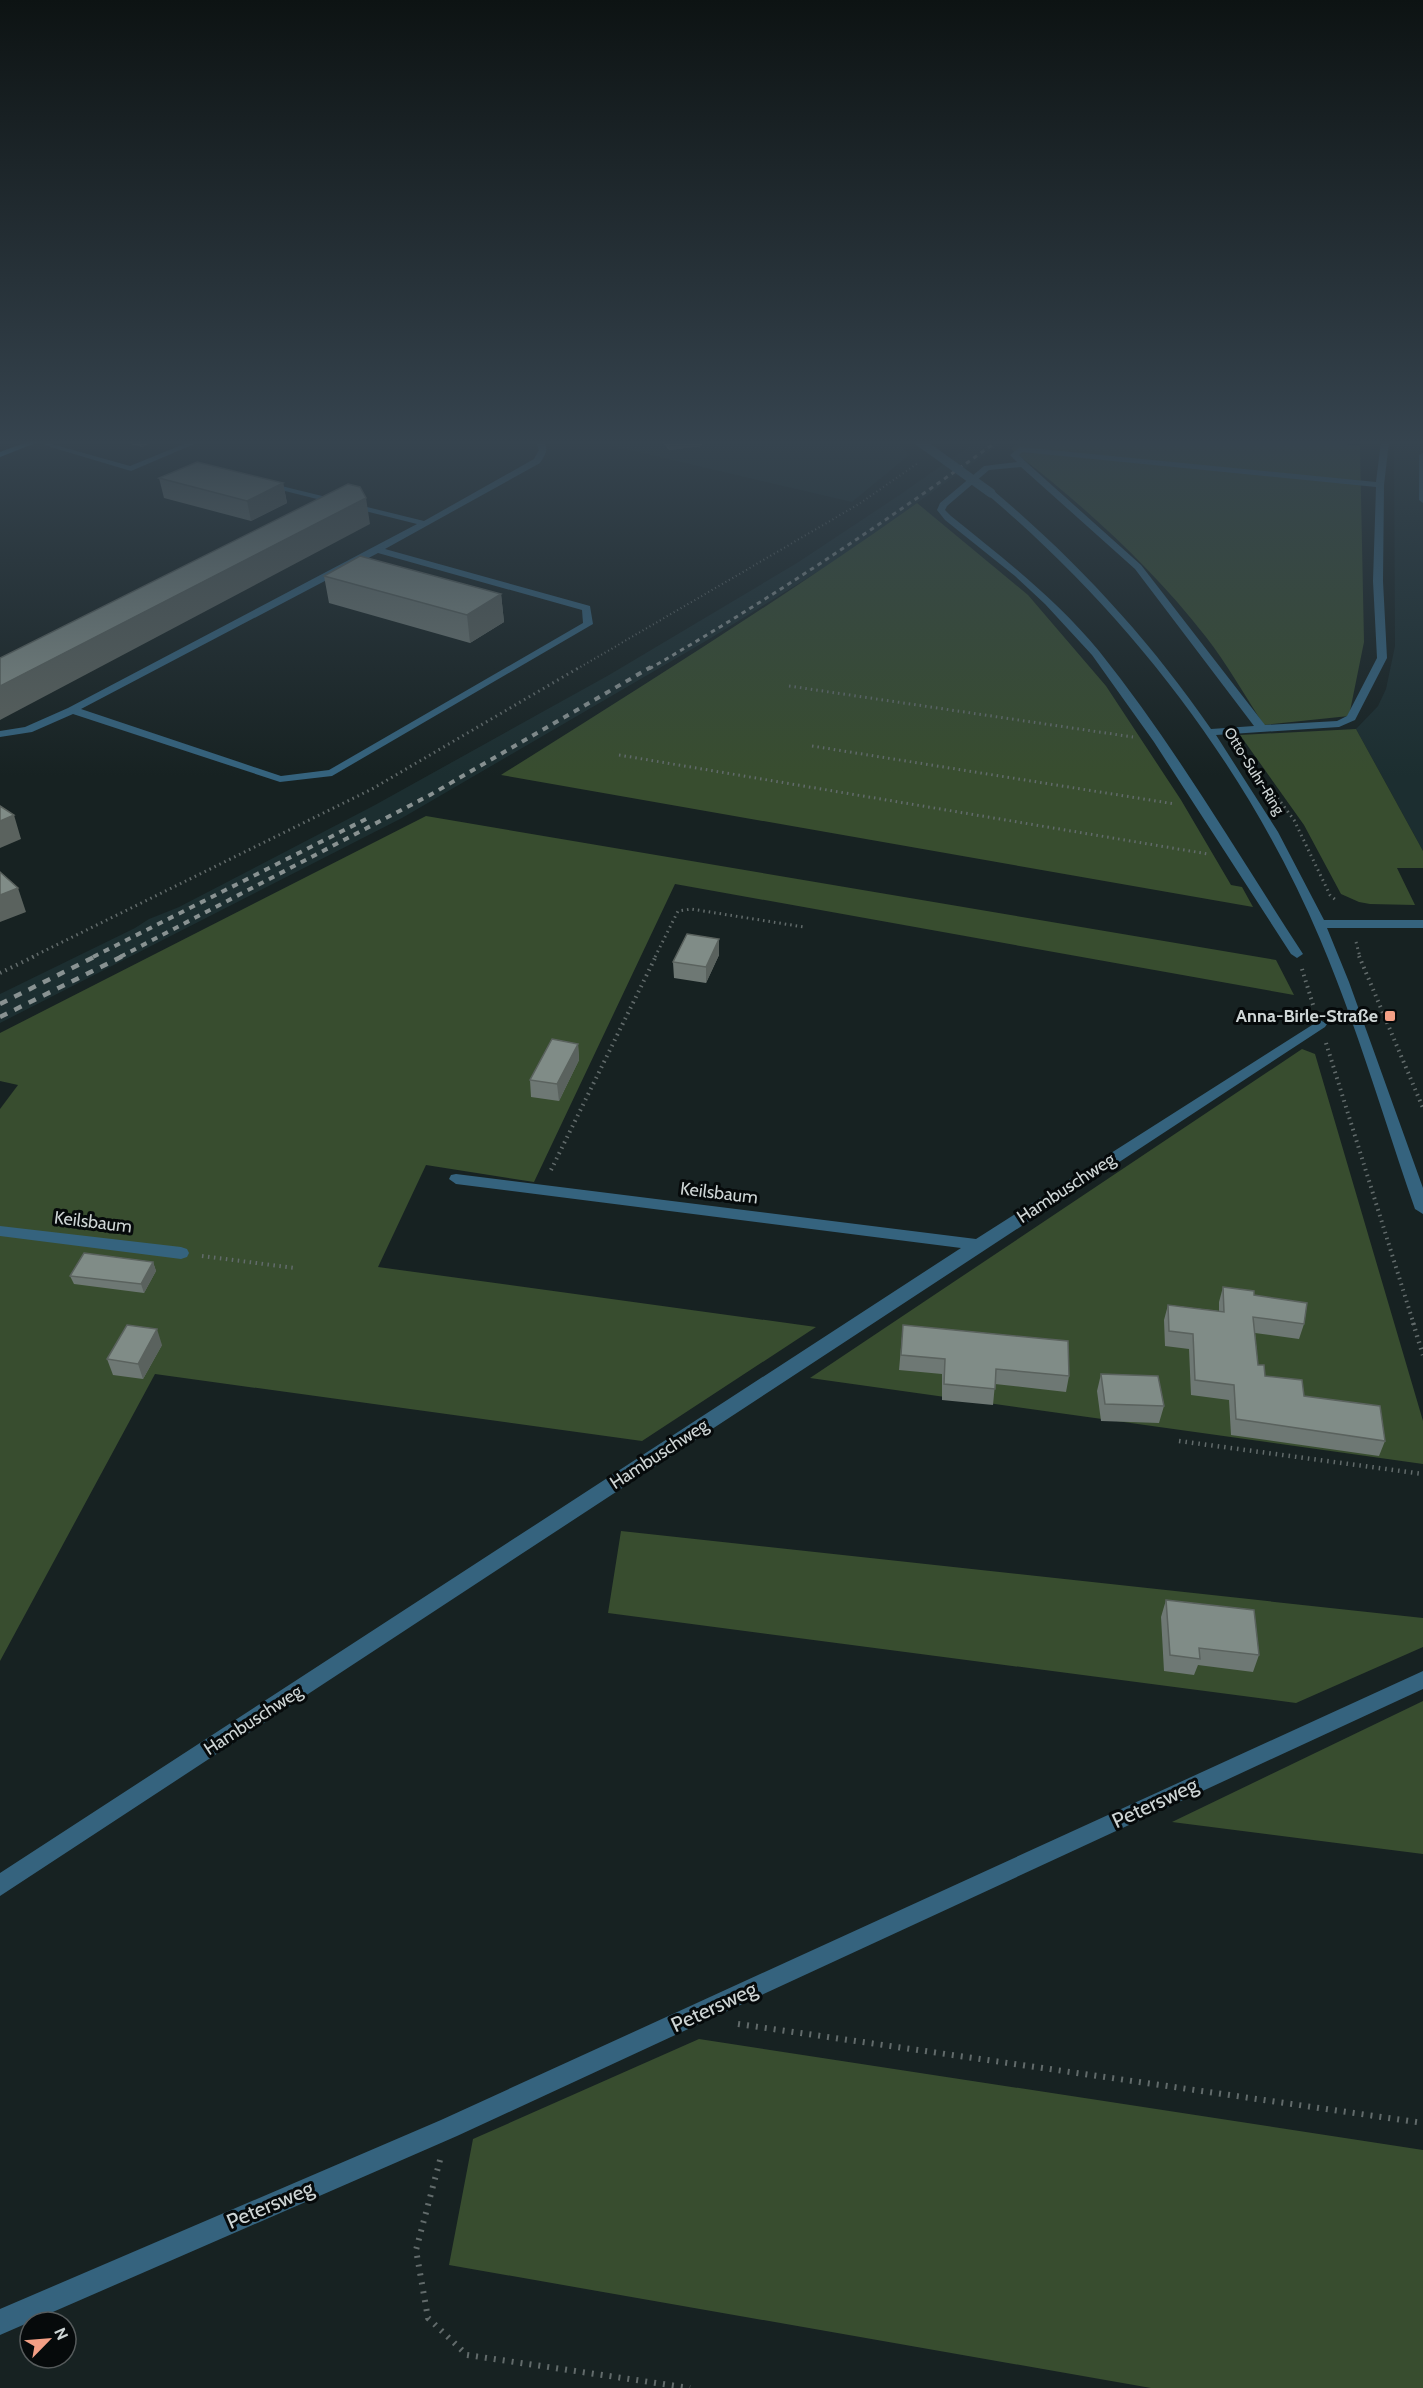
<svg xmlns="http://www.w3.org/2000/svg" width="1423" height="2388" font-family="Cabin,sans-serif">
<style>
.built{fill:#1c2e30}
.green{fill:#384d2f}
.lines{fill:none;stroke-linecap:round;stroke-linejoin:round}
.path-far4{stroke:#626b6b;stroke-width:2;stroke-dasharray:1 3;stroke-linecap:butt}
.path-far3{stroke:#626b6b;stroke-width:3;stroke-dasharray:1.5 4;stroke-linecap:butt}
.path-far2{stroke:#626b6b;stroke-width:4;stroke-dasharray:1.5 4.5;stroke-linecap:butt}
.path-far1{stroke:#626b6b;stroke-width:4.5;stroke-dasharray:1.5 5;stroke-linecap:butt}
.path{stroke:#626b6b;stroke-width:6;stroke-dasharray:2 7;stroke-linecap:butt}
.minor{fill:#35637e;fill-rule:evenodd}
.major{fill:#3ba7de;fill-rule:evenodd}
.rail-far2{stroke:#899292;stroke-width:3;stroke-dasharray:4.5 4.5;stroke-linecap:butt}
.rail-far1{stroke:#899292;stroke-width:4;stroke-dasharray:6 6;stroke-linecap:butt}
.rail{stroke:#899292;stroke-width:4.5;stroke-dasharray:8 8;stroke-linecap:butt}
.minor-bridge{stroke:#35637e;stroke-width:9}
.wall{fill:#6e7874}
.shaded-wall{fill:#5a625e}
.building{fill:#808c87;stroke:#5a625e;stroke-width:1.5}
.poi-dot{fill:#f39f85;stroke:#060a0b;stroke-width:2}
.labels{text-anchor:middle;stroke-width:6;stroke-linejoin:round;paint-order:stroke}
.far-street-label{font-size:15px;fill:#ced5d5;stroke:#060a0b}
.poi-label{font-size:18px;font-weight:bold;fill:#ced5d5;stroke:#060a0b;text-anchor:end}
.street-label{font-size:18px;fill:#ced5d5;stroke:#060a0b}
.near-street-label{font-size:21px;fill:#ced5d5;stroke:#060a0b}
</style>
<rect width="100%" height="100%" fill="#172222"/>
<path class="built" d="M596,442H898L909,455L852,502Z
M975,442H1003L838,559L711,638L402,818L0,1023V994L135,928L149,919L179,907L375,805L609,675L797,563L901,494Z
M1397,442H1423V851L1356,729L1378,706L1386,689L1395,646L1394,446Z"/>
<path class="green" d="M1020,442H1322L1360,446L1364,642L1349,716L1264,725C1245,696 1227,664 1206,637C1150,565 1083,505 1011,449Z
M917,503L1028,595L1106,686L1181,800L1231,885L1242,887L1253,907L501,775C641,687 782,599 917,503Z
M1356,729L1423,851V868H1397L1415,905L1370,904L1359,902L1341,894L1304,825L1240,735Z
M426,816L1276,960L1294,995L675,884L534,1182L426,1165L378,1267L816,1327L642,1441L155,1374L0,1661V1109L18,1085L0,1081V1033Z
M1302,1049L1315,1054L1423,1421V1464L810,1378Z
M621,1531L1423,1618V1647L1296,1703L608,1613Z
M1423,1701V1854L1172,1822Z
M699,2039L1423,2150V2388H1151L449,2265L473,2139Z"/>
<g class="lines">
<path class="path-far4" d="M577,669L859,504L918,463"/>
<path class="path-far3" d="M789,686L1133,737
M812,746L1175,804
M619,755L1208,854
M1271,789L1294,820L1330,895L1337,901
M1356,942L1360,957
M32,957L372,789L580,667
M655,957L678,911L691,909L804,927"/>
<path class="path-far2" d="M1359,956L1423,1108
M1302,969L1314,1008
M0,973L35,956
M1326,1043L1414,1325
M551,1170L656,956
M202,1256L295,1268"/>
<path class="path-far1" d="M1413,1323L1423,1355
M1179,1441L1423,1474"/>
<path class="path" d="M738,2024L1423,2123
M440,2160L416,2250L428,2318L467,2355L690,2388"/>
<path class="minor" d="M189,442H199L131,471L44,445L48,443L130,466Z
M536,442H544C549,450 545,455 540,463L385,549L590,606L593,624L332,776L280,782L73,714L32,732L0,737V731L25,727L68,708L417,524L261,485V481L424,521L534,459L539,450ZM378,553L582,610L583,623L329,770L281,776L81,709Z
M1381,442H1389L1384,485L1383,581L1387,658L1355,720L1339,727L1216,735L1278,832L1324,920H1423V928H1327L1349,982L1423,1188V1214L1415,1209C1384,1120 1357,1026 1320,939C1247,767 1129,615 988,495V491H994C1078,562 1149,639 1211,729L1254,726L1135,569L1021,467L989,470L947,506L945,510L951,516C1003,558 1056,599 1099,651C1175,746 1237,853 1303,954L1297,958L1291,954L1154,742L1092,655L1045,604L1015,576L945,520L937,510L940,503L984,466L1017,462L1010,455L1020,447L1376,482ZM1022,452L1376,487L1373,581L1377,658L1347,716L1337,721L1265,725L1141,565L1026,462L1019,455Z
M1423,453V503L1419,500V455Z
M1320,1020L1327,1024L1325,1027L0,1896V1873L961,1248L456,1184L449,1179L451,1175L456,1174L976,1239Z
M0,1226L181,1247L187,1249L189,1253L187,1257L181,1259L0,1236Z
M1423,1671V1689L457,2136L0,2335V2309L441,2120Z"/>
<path class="major" d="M27,442H38L0,457V452Z"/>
<path class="rail-far2" d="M649,669C769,600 884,523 996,442"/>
<path class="rail-far1" d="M93,957L370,817
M120,957L430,795L651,667"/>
<path class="rail" d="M0,1004L96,956
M0,1017L123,956"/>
<path class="minor-bridge" d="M920,442L991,493"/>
</g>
<path class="wall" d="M123,442H153L142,447Z
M661,442H702V446L669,450Z
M159,478L283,483L287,503L251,521L164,498Z
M324,576L501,594L504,622L470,643L329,603Z
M719,939V955L706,983L674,978L673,962Z
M578,1044L579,1060L559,1101L531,1097L530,1080Z
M153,1262L156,1271L144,1293L74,1284L70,1276Z
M1223,1287L1254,1295L1304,1324L1299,1339L1255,1333L1258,1365L1265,1376L1304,1396L1385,1441L1379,1456L1231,1435L1229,1400L1191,1395L1189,1349L1165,1346L1164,1320L1168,1305L1219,1311V1302Z
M903,1325L1069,1376L1066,1392L995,1384L993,1405L942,1400V1374L899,1370Z
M162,1345L143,1379L113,1375L107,1359Z
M1101,1374L1164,1406L1159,1423L1101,1421L1097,1391Z
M1166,1600L1259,1655L1253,1672L1198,1665L1194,1675L1164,1671L1161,1617Z"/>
<path class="shaded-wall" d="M141,442H153L142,447Z
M669,442H702V446L669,450Z
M283,483L287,503L251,521L247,501Z
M366,498L370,524L0,720V686Z
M501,594L504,622L470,643L467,615Z
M14,815L21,839L0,848V821Z
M18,888L26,912L0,922V895Z
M719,939V955L706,983V967Z
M578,1044L579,1060L559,1101L557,1084Z
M153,1262L156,1271L144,1293L141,1284Z
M157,1329L162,1345L143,1379L138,1364Z"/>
<path class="building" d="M197,462L283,483L247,501L159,478Z
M348,484L360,487L366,498L0,686V658Z
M360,556L501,594L467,615L324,576Z
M0,806L14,815L0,821Z
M0,872L18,888L0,895Z
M687,934L719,939L706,967L673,962Z
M552,1039L578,1044L557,1084L530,1080Z
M84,1253L153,1262L141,1284L70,1276Z
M1223,1287L1254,1291V1295L1307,1303L1304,1324L1253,1317L1258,1365H1264L1265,1376L1302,1380L1304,1396L1380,1406L1385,1441L1236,1419L1234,1385L1195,1380L1193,1334L1169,1331L1168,1305L1224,1312Z
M127,1325L157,1329L138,1364L107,1359Z
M903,1325L1068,1341L1069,1376L996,1369L995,1389L944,1384L945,1359L901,1355Z
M1101,1374L1158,1376L1164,1406L1105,1404Z
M1166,1600L1254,1610L1259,1655L1199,1648L1200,1659L1170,1655Z"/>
<linearGradient id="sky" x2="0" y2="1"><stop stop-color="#0d1313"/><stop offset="0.57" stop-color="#36444f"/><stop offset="1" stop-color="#36444f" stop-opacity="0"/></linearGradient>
<rect width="1423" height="776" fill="url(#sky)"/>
<rect class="poi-dot" x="1384" y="1010" width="12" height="12" rx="3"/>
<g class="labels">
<g class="far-street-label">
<text transform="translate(1254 771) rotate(58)" y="5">Otto-Suhr-Ring</text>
</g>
<g class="poi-label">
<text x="1378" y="1022">Anna-Birle-Straße</text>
</g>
<g class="street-label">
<text transform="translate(1066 1188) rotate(-33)" y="6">Hambuschweg</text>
<text transform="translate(719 1193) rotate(7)" y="6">Keilsbaum</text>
<text transform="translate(93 1222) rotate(7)" y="6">Keilsbaum</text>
<text transform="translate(659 1454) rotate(-33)" y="6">Hambuschweg</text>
<text transform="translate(253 1720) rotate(-33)" y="6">Hambuschweg</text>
</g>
<g class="near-street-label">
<text transform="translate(1155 1803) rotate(-25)" y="7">Petersweg</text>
<text transform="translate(714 2007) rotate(-25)" y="7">Petersweg</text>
<text transform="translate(270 2205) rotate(-23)" y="7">Petersweg</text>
</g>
</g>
<g transform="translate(48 2340) rotate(65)"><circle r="28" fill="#060a0b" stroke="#565b5c" stroke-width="1.5"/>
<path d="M0-4.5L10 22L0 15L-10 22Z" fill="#f39f85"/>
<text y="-9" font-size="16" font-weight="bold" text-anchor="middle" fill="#ced5d5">N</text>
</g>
</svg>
